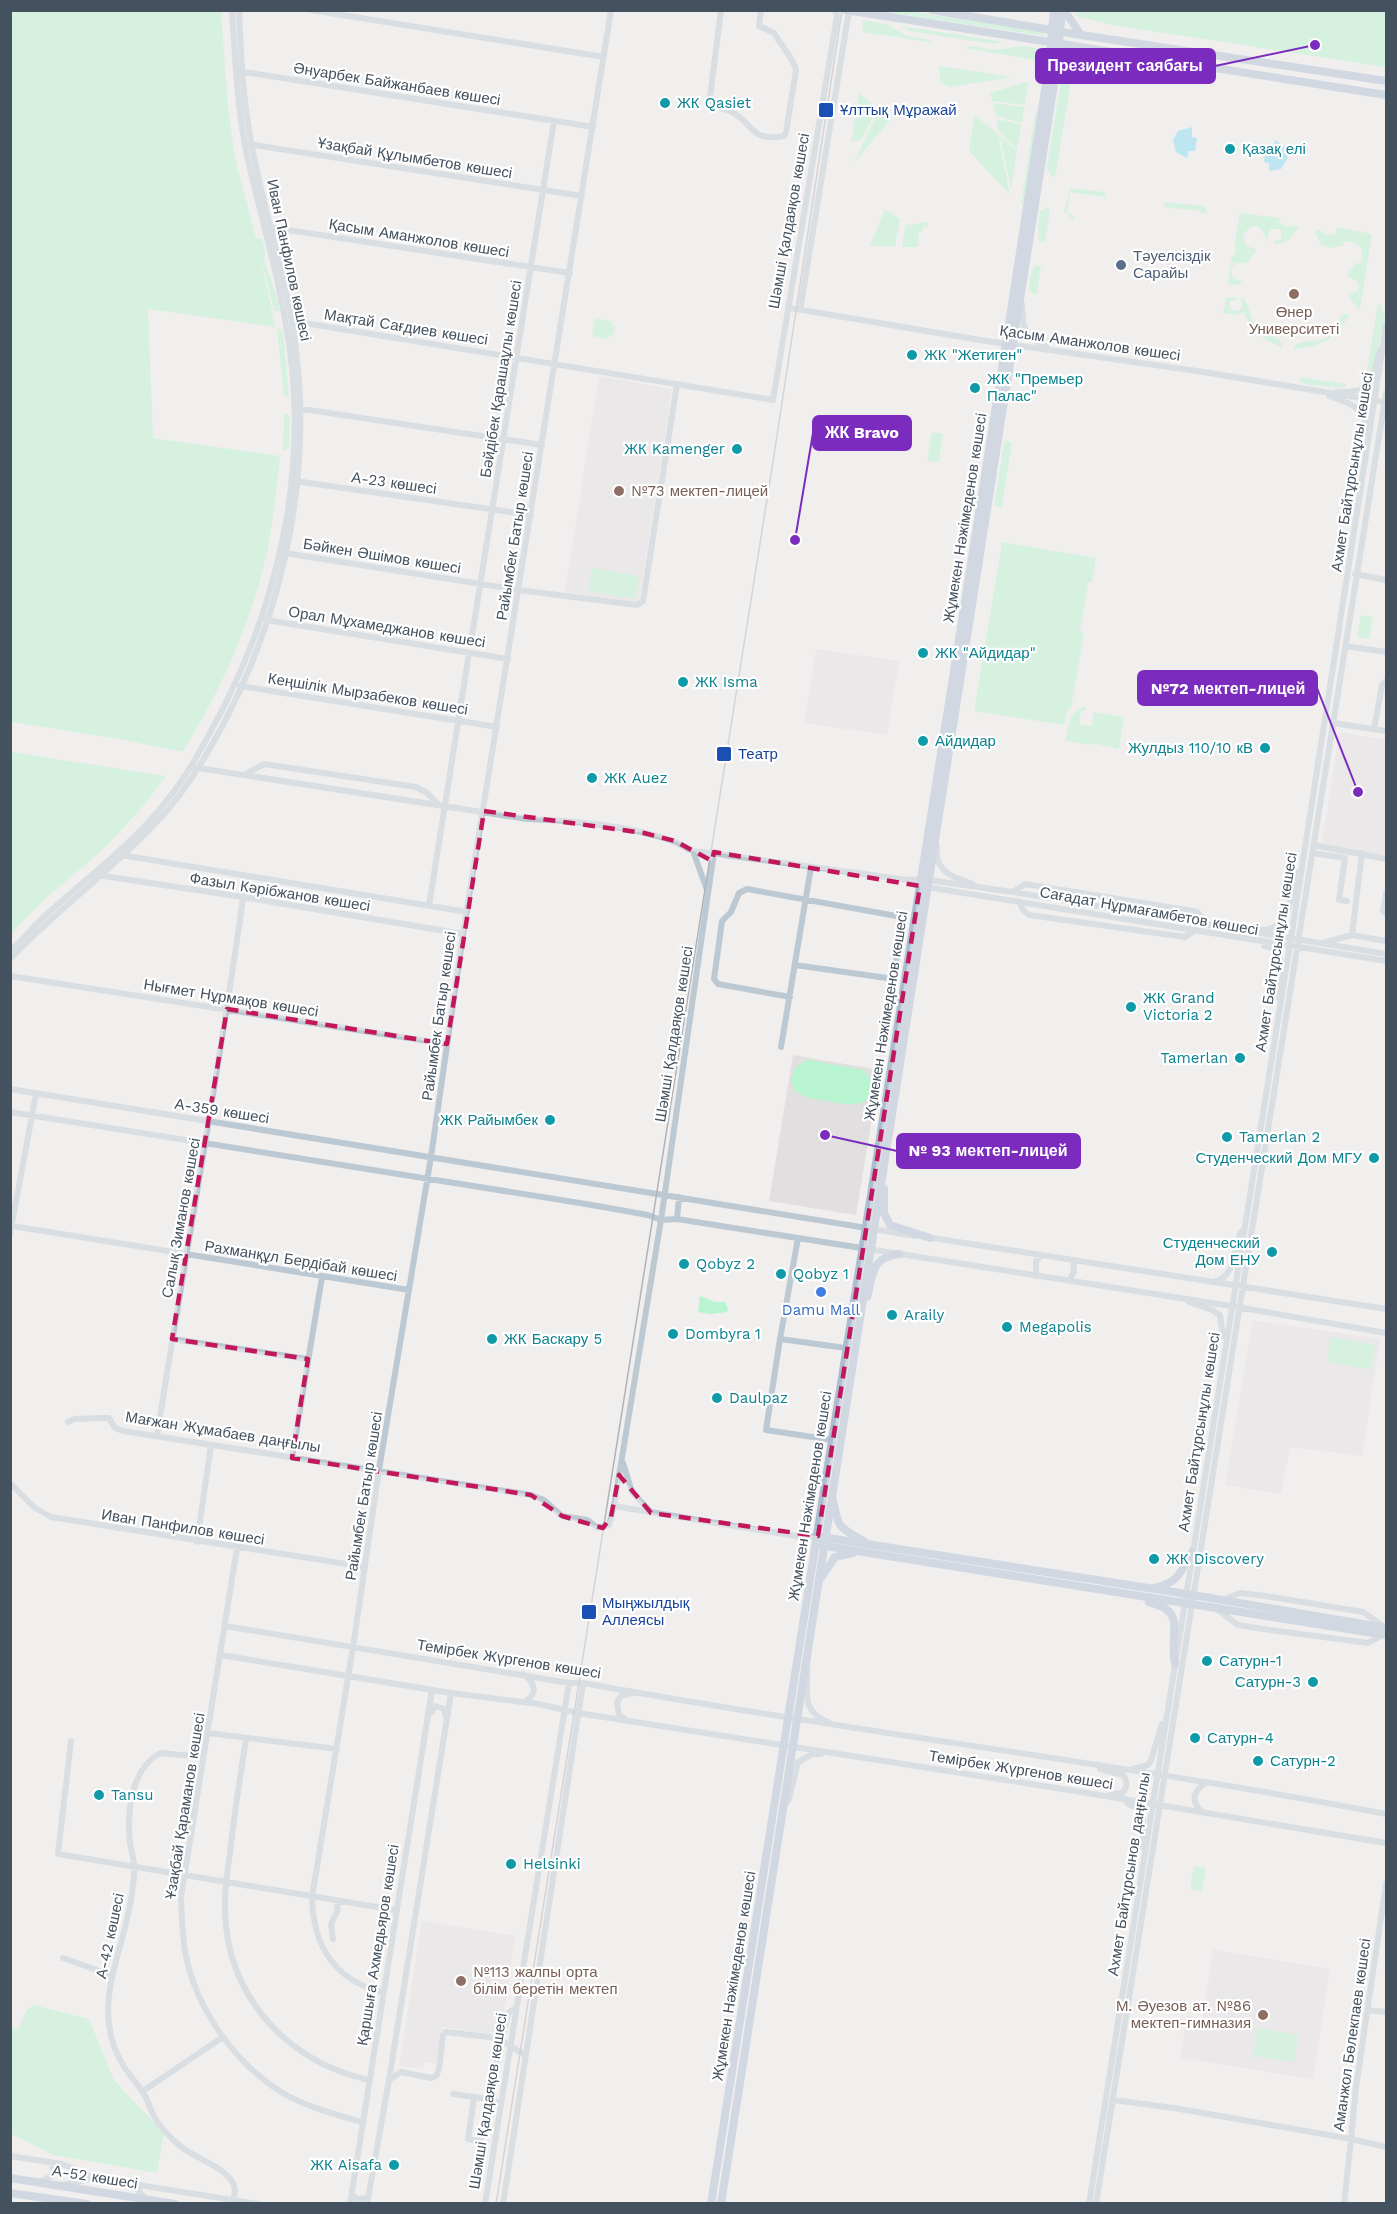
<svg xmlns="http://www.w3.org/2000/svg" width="1397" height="2214" font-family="'Work Sans',sans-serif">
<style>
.education{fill:#e2dfe0}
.green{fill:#b7f4cf}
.water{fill:#7fdcf6}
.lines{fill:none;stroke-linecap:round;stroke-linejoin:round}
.minor{stroke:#bdc9d2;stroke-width:6}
.major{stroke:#aabdd1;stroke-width:8}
.tram{stroke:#afb3ba;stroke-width:1.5}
.marked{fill:none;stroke:#c2185b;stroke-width:4.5;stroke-dasharray:12 8;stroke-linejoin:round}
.culture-dot{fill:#0f9aa8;stroke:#fff;stroke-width:2}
.transit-dot{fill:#1a4fb4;stroke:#fff;stroke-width:2}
.service-dot{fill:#5c6f8a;stroke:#fff;stroke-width:2}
.education-dot{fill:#8d6e63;stroke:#fff;stroke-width:2}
.shop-dot{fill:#3f7fe0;stroke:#fff;stroke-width:2}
.labels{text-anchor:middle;stroke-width:4.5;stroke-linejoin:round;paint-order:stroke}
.street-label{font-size:15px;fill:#44515e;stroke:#fff}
.culture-label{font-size:15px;fill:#0d838f;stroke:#fff;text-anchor:start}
.transit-label{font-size:15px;fill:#164399;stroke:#fff;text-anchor:start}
.service-label{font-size:15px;fill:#4e5e75;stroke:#fff;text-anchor:start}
.education-label{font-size:15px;fill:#785e54;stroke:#fff;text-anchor:start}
.shop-label{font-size:15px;fill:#366cbe;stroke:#fff}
.leader{fill:none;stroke:#7b2cbf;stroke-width:2}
.callout-dot{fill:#7b2cbf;stroke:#fff;stroke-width:2}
.callout{fill:#7b2cbf;stroke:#7b2cbf;stroke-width:2}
.callout-label{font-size:16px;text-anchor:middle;font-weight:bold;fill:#fff}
</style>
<rect width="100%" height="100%" fill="#f1eeee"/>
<path class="education" d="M599,376L672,389L639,602L565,592Z
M816,649L899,661L887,735L804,723Z
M1339,732L1386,740V856L1322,844Z
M793,1055L880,1070L856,1215L769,1201Z
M1253,1320L1380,1339L1362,1456L1290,1447L1281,1494L1225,1485Z
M422,1921L515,1936L501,2035L442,2027L436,2064L423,2062V2068L399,2066Z
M1213,1950L1330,1969L1313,2079L1180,2058L1187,2016L1203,2018Z"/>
<path class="green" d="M1075,10L1386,11V70L1385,67L1112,25L1075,16Z
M10,11H221L228,106L235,158L256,238L262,239L266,255L264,256V258C269,277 277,292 280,311H274L260,254L275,327L148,309L153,438L280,456C277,490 273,524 266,557C250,627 220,691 183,752L119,739L11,722Z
M879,11H908L1045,32L1044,36Z
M863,20L887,24L907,36L926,39L935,43L862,32Z
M901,26L1005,42L994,44L909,31Z
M971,46L995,50L1022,46L1043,49L1041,61L964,48Z
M939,66L1013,77L949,87L940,81Z
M1063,68L1073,69L1055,178L1049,174L1047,167Z
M1028,81L1025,105L992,101L990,93Z
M859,93L877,108L874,114L855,116Z
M993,103L1024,107L1022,123L996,116Z
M879,110L890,120L854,163Z
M1035,114H1037L1038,126L1024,203L1021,204Z
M974,115L998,134L1010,195L969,151Z
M873,116L862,139L851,142L855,118Z
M996,119L1021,124L1017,150L999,132Z
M1000,136L1017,151L1011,189Z
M1070,188L1105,192V197L1070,192L1067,212L1075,218L1074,221L1064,211Z
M1165,202L1205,206L1207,213H1200L1199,211L1164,207Z
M1047,207L1050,210L1045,242L1039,241L1038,226L1040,211Z
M885,209L900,219L895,246H870Z
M1240,213L1280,218L1279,223L1289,227L1292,225L1299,227L1289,240L1276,245L1274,241L1280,240L1282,236L1280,229H1271L1266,241C1265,238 1265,235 1263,232C1254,215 1228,243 1256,249V251L1247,263H1236L1231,268L1232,277L1236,280L1243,281L1242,282L1238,285L1229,284L1228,282L1232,256L1235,254L1236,247L1234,244Z
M928,222V227H923L922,232H919L918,247H902L905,225Z
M1337,227L1372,234L1360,310L1349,298L1350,294L1358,291L1359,284L1355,280L1347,276L1356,262L1359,264C1367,251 1358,239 1343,242L1344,245L1334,248L1322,246L1315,232L1316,230L1322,231L1324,234L1332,235L1336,233Z
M1035,265L1041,266L1037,294L1030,292L1029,279Z
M1237,297V299L1229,302L1231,310L1239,311L1242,306L1241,299L1242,297C1252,305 1247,314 1254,323C1260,331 1273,333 1282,343V347C1263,341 1252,329 1243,312L1236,315L1223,313L1226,298Z
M1378,304H1380L1385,316L1372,377L1367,370Z
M1344,314H1350C1338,336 1320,348 1294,349V346C1306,338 1317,343 1327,337C1336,332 1336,320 1344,314Z
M595,318L612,321V325L615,326L613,336L609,335L608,339L592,336Z
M277,329L283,330L289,397L284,396Z
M1038,336L1108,347L1106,351L1100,352L1042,340L1038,338Z
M1300,377L1346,384V387L1342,388L1304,384L1300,382Z
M284,414L290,415L289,448L283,451Z
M932,432L943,434L939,462L927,461Z
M1006,441L1012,442L1002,507L994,506L1004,443Z
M1002,542L1096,558L1092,582L1088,583L1080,631L1084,634L1071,708L1067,711L1064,725L974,711Z
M592,568L639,576L635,599L588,591Z
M1361,615L1373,617L1369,639L1357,637Z
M1082,707H1086L1085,710H1081L1079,724L1092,726L1094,712L1124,717L1119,749L1093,743L1091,745L1065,741L1071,716Z
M11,752L166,776L144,805L107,846L44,900L11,934Z
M809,1060L864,1070L873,1082C874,1112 846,1104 827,1101C819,1099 807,1099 800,1094C784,1084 793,1063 809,1060Z
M700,1296L715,1302H725L728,1309L727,1312L710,1314L698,1312Z
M1331,1337L1375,1345L1371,1369L1327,1362Z
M1194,1866L1206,1868L1202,1891L1190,1889Z
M34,2005L89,2019L114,2080L164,2133L157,2173L53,2155L11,2134L10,2026L18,2030L26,2011Z
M1257,2028L1298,2035L1294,2062L1253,2056Z"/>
<path class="water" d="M1192,127V137L1197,138L1195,151H1189L1187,158L1176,152L1173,140L1178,131Z
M1275,140L1284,146L1288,158L1281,169L1269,171V163L1264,162L1266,148L1272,149Z"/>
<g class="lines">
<path class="minor" d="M311,10L604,57
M721,10L710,97L711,105C717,108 724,108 730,111C752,120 749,143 784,136L786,132L796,70C793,57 781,46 774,33L759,26L761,10
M239,73H251L593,127
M247,144L582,196
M268,227L570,273
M1022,305C1023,329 1023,336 1046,346
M790,308L986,341L1197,371L1379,401
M800,310L849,11
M292,321L773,400L837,16L835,10
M1337,392C1377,392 1370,383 1380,350
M1329,396C1349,403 1368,408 1367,433
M299,410H309L542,445
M295,481L531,515
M284,553L519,590L637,605L643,601L677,384
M1355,574L1386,580
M266,620L508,659
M471,642L554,121
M1346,646L1386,652
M240,686L497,727
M1333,723L1386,731
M1374,729L1382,685L1386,681
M192,767L527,819C575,821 626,825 673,841C680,843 686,849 693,851C704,853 714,852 725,855L908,880L922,879L1013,892L1386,954
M244,775L264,764L416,787L427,793L439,805
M1313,845L1386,859
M937,847C934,872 954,878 973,884
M693,851L707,890
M1312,853L1345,858L1339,900L1347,901
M121,855L467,912
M97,875L243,897L463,934
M909,880L920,886L1386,961
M1013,892L1025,884L1187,910L1197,912L1209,925
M1386,893L1383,911L1386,914
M1019,901L1023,910L1029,915L1185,937L1195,930
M429,906L469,653
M1260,930C1295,930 1287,896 1298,872
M1352,935L1362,853
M1326,942L1352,935L1386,941
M1264,946C1291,950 1276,981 1278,998
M10,952C23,939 34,926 47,914C88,877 134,843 168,799C189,773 204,744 220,714C283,592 311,456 285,319C275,261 257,204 245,146C237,101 235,56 232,10
M10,959C62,905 123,862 171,806C194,778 211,748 227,717C289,596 315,457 292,322C282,263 263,206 252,147C243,102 241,56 239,10
M10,976L447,1044
M790,997L718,984L714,979L722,921L731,912L739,893L747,889L902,917L894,979L795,965
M781,1047L811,867
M10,1089L916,1236
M10,1112L586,1204L648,1215L661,1220L714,852
M679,1197L677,1219L1231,1306L1386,1333
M12,1226L409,1290
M10,1234L36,1094
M926,1237L1386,1309
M798,1238L780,1339L846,1348
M1036,1276V1261L1041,1256
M1069,1281L1074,1272L1073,1261
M1216,1281C1236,1276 1233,1248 1241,1232
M1189,1302L1212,1310L1220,1315L1223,1336
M172,1339L308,1359
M780,1339L766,1430L833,1440
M68,1422L74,1419L104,1418H109L115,1428L123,1431L531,1495L544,1500L562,1516L587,1520L598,1528L609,1525L614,1506L661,1220L677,1219
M157,1436C186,1249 221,1064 246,876
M292,1458L322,1277
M623,1463L632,1492L651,1512
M10,1483L35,1508L51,1517L365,1567
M614,1506L789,1535L804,1537L818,1536
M197,1542L211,1445
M237,1548L181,1897C182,1917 182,1937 186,1956C197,2010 235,2063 281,2092C306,2107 334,2114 362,2122
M1221,1601L1240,1593L1266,1596L1363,1612L1386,1628
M1217,1609L1238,1625L1270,1630L1368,1643L1383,1635
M225,1626L569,1683H583C850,1732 1120,1763 1386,1814
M221,1655L451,1693L538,1704L578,1713L1069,1790L1386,1843
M807,1667C809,1693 799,1709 828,1722
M523,1674C535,1683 539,1694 524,1702
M431,1713L435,1706L444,1709L446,1717
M624,1718L619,1715L617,1702L621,1696L632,1693
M208,1733L337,1749
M246,1739C240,1777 234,1815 230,1853C227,1872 224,1893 225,1912C228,1998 288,2062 369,2080
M71,1741L58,1854L395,1910
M203,1757L160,1753C130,1770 127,1813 130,1843C131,1851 134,1858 134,1866C135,1874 133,1884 132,1893C125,1951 88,2007 123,2065C129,2075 136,2082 142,2091C149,2100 151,2114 158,2123C165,2132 176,2143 184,2149C199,2160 245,2174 233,2199
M1100,1769L1123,1775C1128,1782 1128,1787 1122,1793L1111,1794
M1133,1769L1148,1765L1151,1760L1162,1724
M1127,1803L1137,1808L1143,1816V1847
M785,1805L789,1799L798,1762L813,1754H821
M1202,1812C1190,1800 1193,1792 1206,1782
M333,1939L331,1924L337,1912L338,1901
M63,1958L111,1975
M382,1992C334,1980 313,1945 312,1897L353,1647L379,1470L431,1157L463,934L611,10
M516,2008L508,2013L502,2039L504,2042L525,2055
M1368,2010L1386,2012
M389,2080L401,2072L431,2078L436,2076L439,2069L443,2035L446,2032L489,2037L495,2039H502L488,2099L501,2103
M143,2091L223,2037
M453,2094L488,2099L481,2138L475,2141L468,2139L474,2098
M1113,2100L1174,2108L1351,2139L1356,2087L1386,1884
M10,2156L62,2164L95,2178L258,2204
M39,2182L50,2177L54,2172L51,2162
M132,2184L146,2199
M63,2185L94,2178
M352,2194L356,2199L368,2198
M350,2204L432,1690
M367,2204L389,2080L451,1693
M485,2204L569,1683
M503,2204L583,1683
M1089,2204L1291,938L1386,325
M1096,2204L1386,393
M1344,2204L1351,2139L1386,2147"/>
<path class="major" d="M846,10L1386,95
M932,10L1081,35L1386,81
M1064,10L1081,35
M1056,71L1066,60L1091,49
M884,1189V1213L890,1225L930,1238
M867,1297C874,1274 870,1258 899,1254
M833,1500C839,1531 839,1526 865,1542
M822,1537L1193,1595L1386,1628
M819,1545L1386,1635
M820,1579L835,1557L853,1553
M1154,1588C1180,1582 1180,1572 1192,1552
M1149,1602C1189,1612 1168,1632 1175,1664
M10,2178L175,2204
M10,2193L87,2204
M711,2204L1006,343L1049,64L1054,10
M721,2204L1015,331L1057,65L1062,10"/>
<path class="tram" d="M496,2204L772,468L842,10"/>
</g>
<path d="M0 0H1397V2214H0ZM484,811L644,833L675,841L712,861L714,852L920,886L818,1536L651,1513L619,1475L611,1517L603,1528L562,1516L531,1495L292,1458L308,1359L172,1339L227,1009L447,1044Z" fill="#f1eeee" fill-opacity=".55" fill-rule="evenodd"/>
<path class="marked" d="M484,811L644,833L675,841L712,861L714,852L920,886L818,1536L651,1513L619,1475L611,1517L603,1528L562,1516L531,1495L292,1458L308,1359L172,1339L227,1009L447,1044Z"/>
<g class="culture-dot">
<circle cx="665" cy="103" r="6"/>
<circle cx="1230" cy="149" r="6"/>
<circle cx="912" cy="355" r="6"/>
<circle cx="975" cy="388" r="6"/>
<circle cx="737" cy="449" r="6"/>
<circle cx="923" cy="653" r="6"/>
<circle cx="683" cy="682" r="6"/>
<circle cx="923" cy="741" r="6"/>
<circle cx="1265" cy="748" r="6"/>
<circle cx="592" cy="778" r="6"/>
<circle cx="1131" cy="1007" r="6"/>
<circle cx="1240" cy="1058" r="6"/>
<circle cx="550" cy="1120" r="6"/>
<circle cx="1227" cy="1137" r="6"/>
<circle cx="1374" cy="1158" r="6"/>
<circle cx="1272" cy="1252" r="6"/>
<circle cx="684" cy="1264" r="6"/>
<circle cx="781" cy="1274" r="6"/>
<circle cx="892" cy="1315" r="6"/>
<circle cx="1007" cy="1327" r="6"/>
<circle cx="673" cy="1334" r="6"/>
<circle cx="492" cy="1339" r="6"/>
<circle cx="717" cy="1398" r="6"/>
<circle cx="1154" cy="1559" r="6"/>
<circle cx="1207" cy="1661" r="6"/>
<circle cx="1313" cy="1682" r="6"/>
<circle cx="1195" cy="1738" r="6"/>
<circle cx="1258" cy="1761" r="6"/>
<circle cx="99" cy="1795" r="6"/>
<circle cx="511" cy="1864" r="6"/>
<circle cx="394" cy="2165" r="6"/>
</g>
<g class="transit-dot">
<rect x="818" y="102" width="16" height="16" rx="3"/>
<rect x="716" y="746" width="16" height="16" rx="3"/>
<rect x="581" y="1604" width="16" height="16" rx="3"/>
</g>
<circle class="service-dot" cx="1121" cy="265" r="6"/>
<g class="education-dot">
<circle cx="1294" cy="294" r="6"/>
<circle cx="619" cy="491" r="6"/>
<circle cx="461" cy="1981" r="6"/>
<circle cx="1263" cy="2015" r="6"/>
</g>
<circle class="shop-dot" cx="821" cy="1292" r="6"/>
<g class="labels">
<g class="street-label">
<text transform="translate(397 84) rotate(9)" y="5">Әнуарбек Байжанбаев көшесі</text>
<text transform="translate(415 158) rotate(9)" y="5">Ұзақбай Құлымбетов көшесі</text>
<text transform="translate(789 221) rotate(-80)" y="5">Шәмші Қалдаяқов көшесі</text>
<text transform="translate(419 238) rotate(9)" y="5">Қасым Аманжолов көшесі</text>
<text transform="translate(289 260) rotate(78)" y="5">Иван Панфилов көшесі</text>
<text transform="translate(406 327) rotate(9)" y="5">Мақтай Сағдиев көшесі</text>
<text transform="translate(1090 343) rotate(8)" y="5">Қасым Аманжолов көшесі</text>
<text transform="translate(501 379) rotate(-81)" y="5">Бәйдібек Қарашаұлы көшесі</text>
<text transform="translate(1352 472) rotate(-81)" y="5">Ахмет Байтұрсынұлы көшесі</text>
<text transform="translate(394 483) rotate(8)" y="5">А-23 көшесі</text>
<text transform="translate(965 518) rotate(-81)" y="5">Жұмекен Нәжімеденов көшесі</text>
<text transform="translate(515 536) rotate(-81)" y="5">Райымбек Батыр көшесі</text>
<text transform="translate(382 556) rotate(9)" y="5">Бәйкен Әшімов көшесі</text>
<text transform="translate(387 627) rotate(9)" y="5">Орал Мұхамеджанов көшесі</text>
<text transform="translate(368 694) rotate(9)" y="5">Кеңшілік Мырзабеков көшесі</text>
<text transform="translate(280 892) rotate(9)" y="5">Фазыл Кәрібжанов көшесі</text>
<text transform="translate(1149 911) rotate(10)" y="5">Сағадат Нұрмағамбетов көшесі</text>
<text transform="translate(1276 952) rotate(-81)" y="5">Ахмет Байтұрсынұлы көшесі</text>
<text transform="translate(231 998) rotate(9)" y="5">Нығмет Нұрмақов көшесі</text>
<text transform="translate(439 1016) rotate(-82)" y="5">Райымбек Батыр көшесі</text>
<text transform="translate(886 1016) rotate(-81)" y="5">Жұмекен Нәжімеденов көшесі</text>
<text transform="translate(674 1034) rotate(-81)" y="5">Шәмші Қалдаяқов көшесі</text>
<text transform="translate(222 1111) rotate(9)" y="5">А-359 көшесі</text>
<text transform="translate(181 1218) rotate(-80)" y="5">Салық Зиманов көшесі</text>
<text transform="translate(301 1261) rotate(9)" y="5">Рахманқұл Бердібай көшесі</text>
<text transform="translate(223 1432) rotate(9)" y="5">Мағжан Жұмабаев даңғылы</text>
<text transform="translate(1199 1432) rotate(-81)" y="5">Ахмет Байтұрсынұлы көшесі</text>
<text transform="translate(364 1496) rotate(-81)" y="5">Райымбек Батыр көшесі</text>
<text transform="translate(810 1496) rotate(-81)" y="5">Жұмекен Нәжімеденов көшесі</text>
<text transform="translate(183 1527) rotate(9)" y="5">Иван Панфилов көшесі</text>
<text transform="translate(509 1659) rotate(9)" y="5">Темірбек Жүргенов көшесі</text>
<text transform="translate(1021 1770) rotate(9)" y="5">Темірбек Жүргенов көшесі</text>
<text transform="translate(185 1806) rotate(-81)" y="5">Ұзақбай Қараманов көшесі</text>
<text transform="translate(1129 1874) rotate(-81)" y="5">Ахмет Байтұрсынов даңғылы</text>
<text transform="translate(110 1936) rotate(-78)" y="5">А-42 көшесі</text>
<text transform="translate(378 1945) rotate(-81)" y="5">Қаршыға Ахмедьяров көшесі</text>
<text transform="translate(734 1976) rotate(-81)" y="5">Жұмекен Нәжімеденов көшесі</text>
<text transform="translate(1352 2035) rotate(-82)" y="5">Аманжол Бөлекпаев көшесі</text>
<text transform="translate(488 2101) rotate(-81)" y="5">Шәмші Қалдаяқов көшесі</text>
<text transform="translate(95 2177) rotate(9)" y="5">А-52 көшесі</text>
</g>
<g class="culture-label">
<text x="677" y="108">ЖК Qasiet</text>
<text x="1242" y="154">Қазақ елі</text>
<text x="924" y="360">ЖК "Жетиген"</text>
<text x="987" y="384">ЖК "Премьер<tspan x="987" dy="17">Палас"</tspan></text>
<text x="725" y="454" text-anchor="end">ЖК Kamenger</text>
<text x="935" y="658">ЖК "Айдидар"</text>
<text x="695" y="687">ЖК Isma</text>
<text x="935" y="746">Айдидар</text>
<text x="1253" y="753" text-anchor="end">Жулдыз 110/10 кВ</text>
<text x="604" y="783">ЖК Auez</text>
<text x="1143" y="1003">ЖК Grand<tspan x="1143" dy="17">Victoria 2</tspan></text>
<text x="1228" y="1063" text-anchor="end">Tamerlan</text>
<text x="538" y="1125" text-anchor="end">ЖК Райымбек</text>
<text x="1239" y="1142">Tamerlan 2</text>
<text x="1362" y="1163" text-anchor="end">Студенческий Дом МГУ</text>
<text x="1260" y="1248" text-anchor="end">Студенческий<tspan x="1260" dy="17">Дом ЕНУ</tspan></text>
<text x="696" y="1269">Qobyz 2</text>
<text x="793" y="1279">Qobyz 1</text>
<text x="904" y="1320">Araily</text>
<text x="1019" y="1332">Megapolis</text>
<text x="685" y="1339">Dombyra 1</text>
<text x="504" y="1344">ЖК Баскару 5</text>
<text x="729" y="1403">Daulpaz</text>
<text x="1166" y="1564">ЖК Discovery</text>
<text x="1219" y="1666">Сатурн-1</text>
<text x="1301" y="1687" text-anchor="end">Сатурн-3</text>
<text x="1207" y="1743">Сатурн-4</text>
<text x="1270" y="1766">Сатурн-2</text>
<text x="111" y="1800">Tansu</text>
<text x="523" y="1869">Helsinki</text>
<text x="382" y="2170" text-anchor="end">ЖК Aisafa</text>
</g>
<g class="transit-label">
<text x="840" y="115">Ұлттық Мұражай</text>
<text x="738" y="759">Театр</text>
<text x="602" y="1608">Мыңжылдық<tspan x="602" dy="17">Аллеясы</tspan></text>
</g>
<g class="service-label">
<text x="1133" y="261">Тәуелсіздік<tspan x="1133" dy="17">Сарайы</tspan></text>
</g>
<g class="education-label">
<text x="1294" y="317" text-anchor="middle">Өнер<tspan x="1294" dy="17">Университеті</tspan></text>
<text x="631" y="496">№73 мектеп-лицей</text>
<text x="473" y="1977">№113 жалпы орта<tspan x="473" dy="17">білім беретін мектеп</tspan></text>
<text x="1251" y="2011" text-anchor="end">М. Әуезов ат. №86<tspan x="1251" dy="17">мектеп-гимназия</tspan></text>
</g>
<g class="shop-label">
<text x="821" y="1315">Damu Mall</text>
</g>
</g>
<path class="leader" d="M1315 45L1215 66M795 540L813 433M1358 792L1317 688M825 1135L897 1151"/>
<g class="callout-dot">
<circle cx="1315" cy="45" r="6"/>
<circle cx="795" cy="540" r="6"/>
<circle cx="1358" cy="792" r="6"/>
<circle cx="825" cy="1135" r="6"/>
</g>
<g class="callout">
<rect x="1036" y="49" width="179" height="34" rx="6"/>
<rect x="813" y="416" width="98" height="34" rx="6"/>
<rect x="1138" y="671" width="179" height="34" rx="6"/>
<rect x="897" y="1134" width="183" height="34" rx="6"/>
</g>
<g class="callout-label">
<text x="1125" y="71">Президент саябағы</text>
<text x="862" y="438">ЖК Bravo</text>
<text x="1228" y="694">№72 мектеп-лицей</text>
<text x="988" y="1156">№ 93 мектеп-лицей</text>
</g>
<rect width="1397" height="2214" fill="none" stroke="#44515e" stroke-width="24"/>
</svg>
